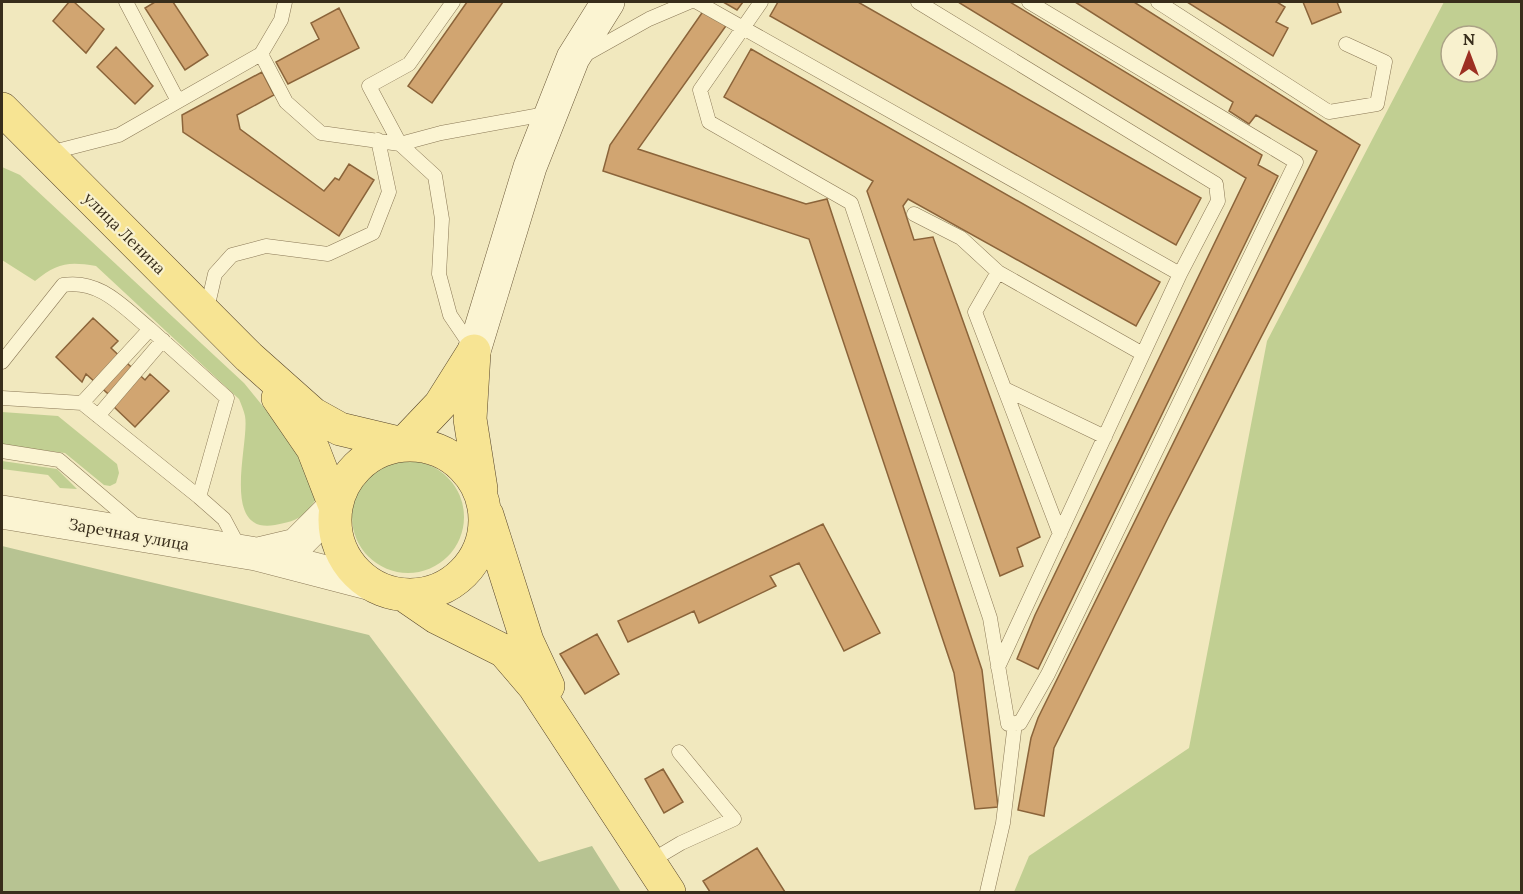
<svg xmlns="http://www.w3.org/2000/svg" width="1523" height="894" font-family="Lora,serif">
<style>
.green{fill:#c1cf92;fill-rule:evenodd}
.cemetery{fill:#b7c392}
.building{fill:#d1a571;stroke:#8b643a;stroke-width:1.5}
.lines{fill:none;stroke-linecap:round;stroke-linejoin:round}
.service-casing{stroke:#8a7856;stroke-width:15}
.tertiary-casing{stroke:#8a7856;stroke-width:34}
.secondary-casing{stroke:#6c5939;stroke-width:34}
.primary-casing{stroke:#57452b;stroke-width:34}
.service{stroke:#fbf4d2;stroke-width:14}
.tertiary{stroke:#fbf4d2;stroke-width:33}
.secondary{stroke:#fbf4d2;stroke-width:33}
.primary{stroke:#f7e493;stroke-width:33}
.labels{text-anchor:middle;stroke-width:4.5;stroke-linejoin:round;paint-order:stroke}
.street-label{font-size:16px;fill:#382d1b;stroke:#f8f1ce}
</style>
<rect width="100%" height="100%" fill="#f1e8be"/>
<path class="green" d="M1444,2H1521V892H1014L1029,856L1189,748L1267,341ZM1451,36H1487V72H1451Z
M2,167L20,175L244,383L303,456L316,499C304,518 296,521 275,525C219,535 250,442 245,416C244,411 241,404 239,399L96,266C68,261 57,263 35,281L2,260Z
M2,412L58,416L117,464L119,473L116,483L110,486L104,485L65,453L2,445Z
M2,461L57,469L77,489L60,488L48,475L2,469Z
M352 517a56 56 0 1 1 112 0a56 56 0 1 1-112 0Z"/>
<path class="cemetery" d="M2,546L369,635L539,862L592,846L621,892H2Z"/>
<path class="building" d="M69,2H74L104,29L86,53L53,21Z
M155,2H173L208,55L185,70L145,8Z
M467,2H503L432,103L408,86Z
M723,2H743L737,10Z
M778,2H858L1201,198L1176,245L770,16Z
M958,2H1010L1262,155L1258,165L1278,176L1038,669L1017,659L1035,615L1246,178Z
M1075,2H1134L1360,145L1168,518L1054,748L1044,816L1018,810L1031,738L1038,718L1317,151L1256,115L1249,124L1229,111L1233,102Z
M1187,2H1277L1285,7L1276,22L1288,28L1273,56Z
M1303,2H1337L1341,12L1312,24Z
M339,8L359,48L288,84L276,62L319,39L311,23Z
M704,10L728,23L638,149L806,204L827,199L982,670L998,807L975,809L954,673L809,239L603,171L610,145Z
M116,47L153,86L135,104L97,67Z
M751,49L1160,282L1136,326L908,199L903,206L914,240L933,237L1040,537L1017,548L1023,566L1000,576L867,191L873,181L724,97Z
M262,72L274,95L237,115L240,129L324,191L335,178L339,180L349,164L374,180L339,236L183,132L182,115Z
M93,318L118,341L111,348L145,380L150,374L169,391L135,427L113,406L117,402L86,374L82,382L56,357Z
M823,524L880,633L844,651L799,563L770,576L776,586L699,623L694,611L628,642L618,621Z
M597,634L619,674L585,694L560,654Z
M663,769L683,802L664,813L645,779Z
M757,848L785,892H710L703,881Z"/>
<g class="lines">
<g class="service-casing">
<path id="service" d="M126,2L178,101
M453,2L409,64L369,86L400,144L435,176L442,219L439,274L450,315L471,346
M697,2L1180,274L1218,201L1216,184L918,2
M761,2L700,90L709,122L851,203L990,618L1008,724L1020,723L1048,674L1296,162L1029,2
M1158,2L1329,112L1377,104L1385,62L1346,44
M261,54L286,102L321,133L400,144L441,133L551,113
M583,56L649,19L689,2
M49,153L119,135L261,54L281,20L285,2
M914,214L961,238L998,272
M206,313L215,274L232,255L266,246L328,254L373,233L389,192L378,140
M2,362L63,285C100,279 123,307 150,329
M1005,389L1105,437
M2,398L82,403L150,329L227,398L199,497L224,519L240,549
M82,403L199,497
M98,416L163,340
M2,451L59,460L139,528
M1060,534L975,312L998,272L1143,354
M998,667L1180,274
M649,862L681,843L734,819L679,752
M987,892L1003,823L1015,723"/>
</g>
<g class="tertiary-casing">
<path id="tertiary" d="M2,512L256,554L368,583
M258,554L296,545L335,506"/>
</g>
<g class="secondary-casing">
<path id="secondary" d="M474,351L530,167L573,58L608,2"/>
</g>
<g class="primary-casing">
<path id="primary" d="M2,109L249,357L313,414L340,429L403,444L440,405L474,351
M474,353L470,419L481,489
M278,398L313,449L335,506
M335 520a75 75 0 1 1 150 0a75 75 0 1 1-150 0Z
M487,515L527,641L548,686
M404,595L436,617L504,651L534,686L669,892"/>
</g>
<use href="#service" class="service"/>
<use href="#tertiary" class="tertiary"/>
<use href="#secondary" class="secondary"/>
<use href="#primary" class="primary"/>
</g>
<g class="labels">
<g class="street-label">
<text transform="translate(125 233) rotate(45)" y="6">улица Ленина</text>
<text transform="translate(129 534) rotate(10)" y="6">Заречная улица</text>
</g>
</g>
<rect width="1523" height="894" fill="none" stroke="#382d1b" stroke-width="6"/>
<g transform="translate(1469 54)"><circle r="28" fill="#f8f1ce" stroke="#aba386" stroke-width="1.5"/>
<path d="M0-4.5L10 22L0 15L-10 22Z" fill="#9d3022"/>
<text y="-9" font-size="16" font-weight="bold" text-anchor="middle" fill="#382d1b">N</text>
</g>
</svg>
